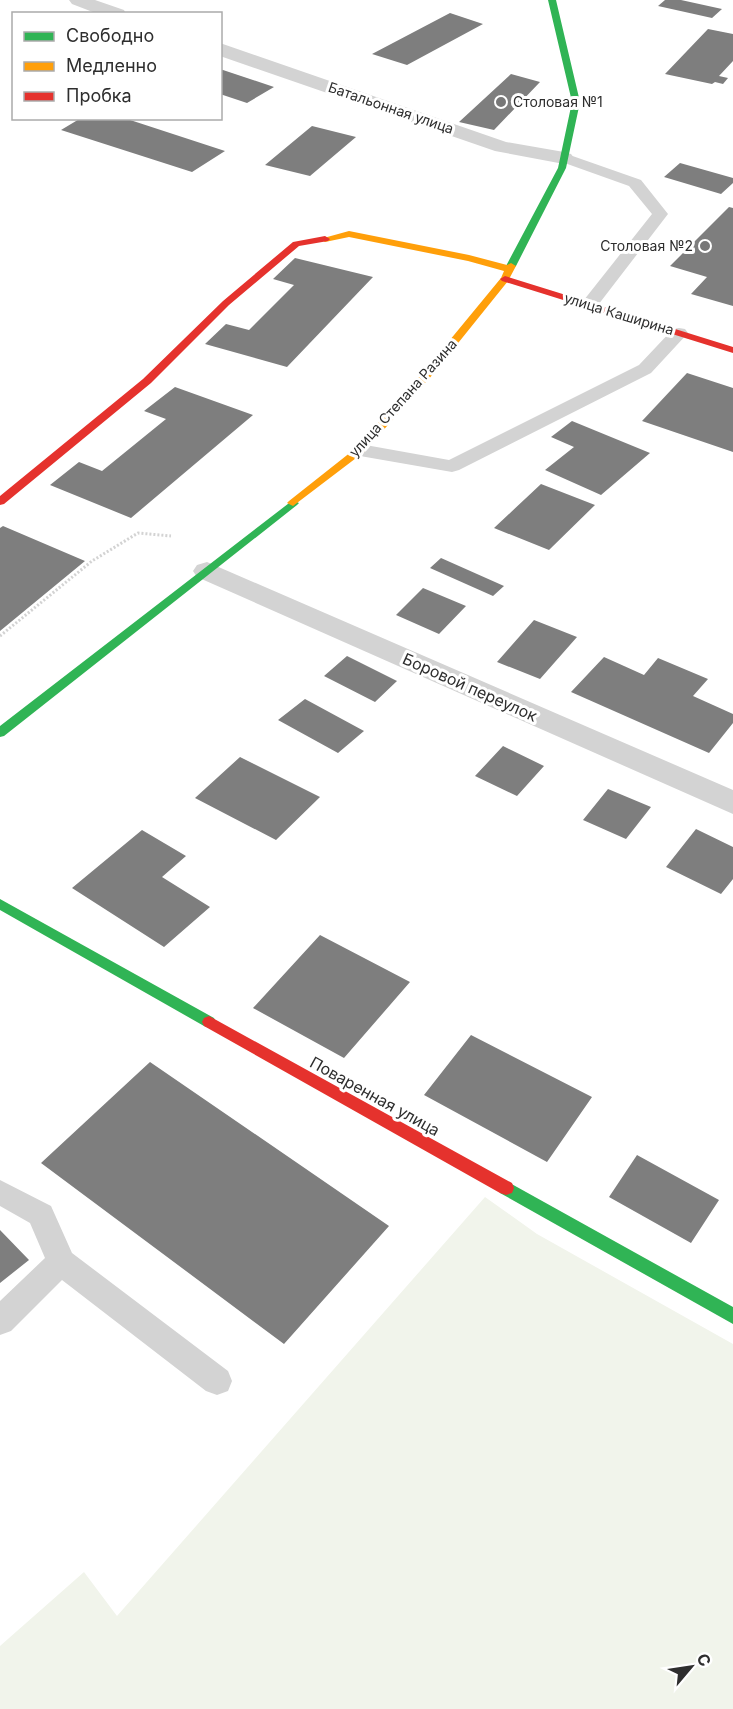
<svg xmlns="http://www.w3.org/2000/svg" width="733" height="1709" font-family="Inter,sans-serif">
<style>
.green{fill:#f1f4eb}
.building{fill:#7e7e7e}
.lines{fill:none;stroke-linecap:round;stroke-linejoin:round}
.path{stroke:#d3d3d3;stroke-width:3;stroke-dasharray:2 2;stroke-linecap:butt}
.lane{fill:#d3d3d3;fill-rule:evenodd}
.street{fill:#d3d3d3;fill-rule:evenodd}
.fast{fill:#30b455;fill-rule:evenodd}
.slow{fill:#ff9f0a;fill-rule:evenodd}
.jam{fill:#e5322d;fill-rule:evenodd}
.poi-dot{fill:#777;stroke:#fff;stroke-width:2}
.labels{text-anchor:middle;stroke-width:6;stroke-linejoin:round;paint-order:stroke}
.far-poi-label{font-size:14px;fill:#2e2e2e;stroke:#fff;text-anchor:start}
.far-street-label{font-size:14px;fill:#2e2e2e;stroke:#fff}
.street-label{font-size:16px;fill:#2e2e2e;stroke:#fff}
</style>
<rect width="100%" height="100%" fill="#fff"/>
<path class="green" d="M485,1197L537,1234L733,1344V1709H0V1646L84,1572L117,1616Z"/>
<path class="building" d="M665,0H681L722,9L712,18L658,6Z
M450,13L483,24L407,65L372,54Z
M708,29L733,34V61L719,76L728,78L723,84L715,82L712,84L665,74Z
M220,69L274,87L247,103L220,94Z
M511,74L540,82L494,130L459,122Z
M81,118H124L225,151L192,172L61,130Z
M312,126L356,137L310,176L265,165Z
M680,163L733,178V183L721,194L664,177Z
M729,207L733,208V306L691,294L707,277L670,266Z
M295,258L373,277L287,367L205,344L226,324L249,330L294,285L273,279Z
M687,373L733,388V452L642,421Z
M175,387L253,415L131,518L50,485L79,462L102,471L166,419L144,411Z
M572,421L650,453L601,495L545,470L574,447L551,437Z
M541,484L595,505L549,550L494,528Z
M3,526L85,561L0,631V528Z
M441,558L504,586L493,596L430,568Z
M423,588L466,606L439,634L396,615Z
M534,620L577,637L540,679L497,662Z
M347,656L397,681L375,702L324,676Z
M604,657L644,675L658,658L708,679L693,696L733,714V723L709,753L571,692Z
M305,699L364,731L338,753L278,720Z
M503,746L544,766L517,796L475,776Z
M240,757L320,797L276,840L195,798Z
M608,789L651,807L626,839L583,820Z
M696,829L733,847V879L721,894L666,867Z
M142,830L186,856L162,877L210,907L164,947L72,888Z
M320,935L410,982L344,1058L253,1008Z
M471,1035L592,1097L547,1162L424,1095Z
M150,1062L389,1226L284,1344L41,1163Z
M637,1155L719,1200L691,1243L609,1197Z
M0,1230L29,1260L0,1283Z"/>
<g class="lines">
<path class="path" d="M0,636L92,561L138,533L171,536"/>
<path class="lane" d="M564,153L641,180L668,214L595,309H583L580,305L652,214L629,186L559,161L556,158Z
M679,328L685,329L688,333L651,373L459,470L452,472L360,456L353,454L351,450L353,446L360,444L449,460L639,365L673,329Z
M0,1180L51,1206L72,1253L228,1371L232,1381L228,1391L217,1395L206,1391L62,1280L11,1331L0,1335V1301L45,1258L30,1223L0,1206Z"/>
<path class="street" d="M69,0H95L124,10L126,14H98L72,4Z
M220,43L506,142L564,152L571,154L574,158L571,162L564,164L495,151L220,56Z
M207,562L733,790V814L197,577L193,571L197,565Z"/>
<path class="fast" d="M548,0H556L580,102L566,168L516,266L511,269L506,266L558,168L572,102Z
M293,500L299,503L297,505L4,736L0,737V726Z
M0,899L214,1018L216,1022L214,1026L209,1028L204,1026L0,910Z
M506,1181L733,1307V1324L500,1193L498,1188L500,1183Z"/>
<path class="slow" d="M349,231L469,255L507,265L511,263L516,266L508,281L434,373L364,452L293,506L287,503L289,501L356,448L426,369L501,278L504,271L468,261L349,237L325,242L320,239Z"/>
<path class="jam" d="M325,236L330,239L328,241L299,246L229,305L151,383L4,504L0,505V496L143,379L223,301L293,242Z
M505,276L733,347V353L502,281L500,279Z
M209,1016L512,1183L514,1188L512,1193L506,1195L500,1193L204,1026L202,1022L204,1018Z"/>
</g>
<g class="poi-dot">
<circle cx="501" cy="102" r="6"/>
<circle cx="705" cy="246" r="6"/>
</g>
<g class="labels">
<g class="far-poi-label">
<text x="513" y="107">Столовая №1</text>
<text x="693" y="251" text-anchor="end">Столовая №2</text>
</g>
<g class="far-street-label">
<text transform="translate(391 108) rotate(19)" y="5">Батальонная улица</text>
<text transform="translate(619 314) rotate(17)" y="5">улица Каширина</text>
<text transform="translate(403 398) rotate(-48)" y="5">улица Степана Разина</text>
</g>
<g class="street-label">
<text transform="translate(470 687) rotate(24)" y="6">Боровой переулок</text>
<text transform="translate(375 1096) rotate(29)" y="6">Поваренная улица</text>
</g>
</g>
<rect x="12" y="12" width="210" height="108" fill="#ffffff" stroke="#ababab" stroke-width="1.5"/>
<rect x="24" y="32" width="30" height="9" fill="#30b455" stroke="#ababab" stroke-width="1.5"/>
<text x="66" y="42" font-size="18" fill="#2e2e2e">Свободно</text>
<rect x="24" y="62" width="30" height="9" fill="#ff9f0a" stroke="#ababab" stroke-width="1.5"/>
<text x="66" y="72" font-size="18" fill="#2e2e2e">Медленно</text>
<rect x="24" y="92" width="30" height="9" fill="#e5322d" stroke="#ababab" stroke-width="1.5"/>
<text x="66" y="102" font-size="18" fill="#2e2e2e">Пробка</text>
<g transform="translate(691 1667) rotate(61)" stroke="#ffffff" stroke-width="4.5" paint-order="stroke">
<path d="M0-4.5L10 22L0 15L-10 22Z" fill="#2e2e2e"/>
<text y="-9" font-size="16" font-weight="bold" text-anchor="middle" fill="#2e2e2e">С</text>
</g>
</svg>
